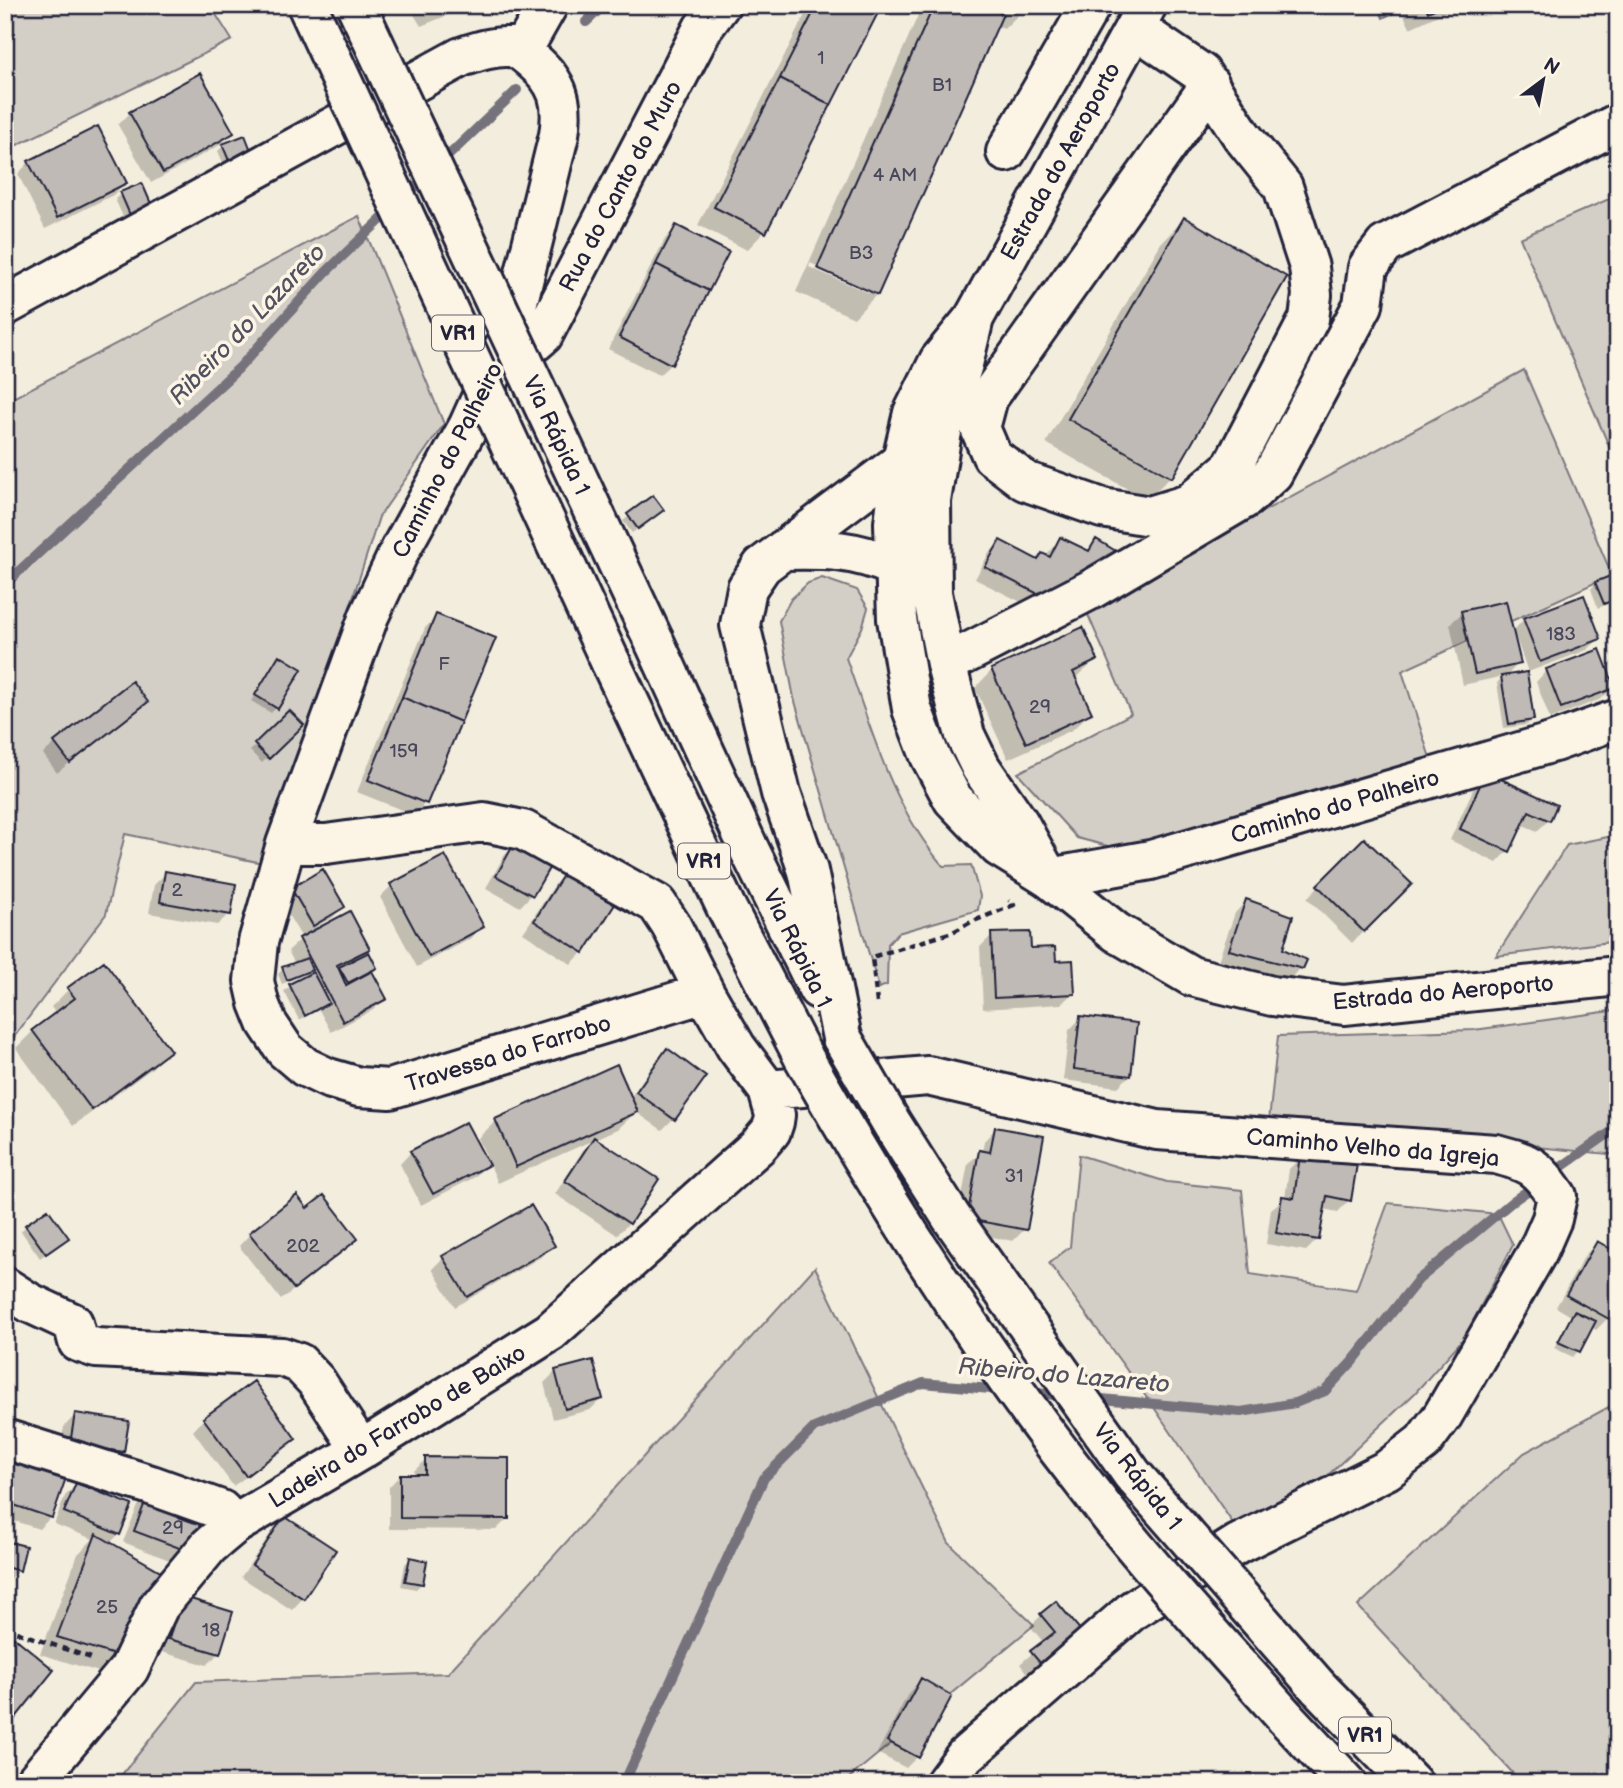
<svg xmlns="http://www.w3.org/2000/svg" width="1623" height="1788" font-family="'Balsamiq Sans',sans-serif">
<style>
.green{fill:#d4cfc6;stroke:#7b7880;stroke-width:2}
.water{fill:#aca7a6;stroke:#75727b;stroke-width:2}
.shadow{fill:#0003;fill-rule:evenodd}
.lines{fill:none;stroke-linecap:round;stroke-linejoin:round}
.stream{stroke:#75727b;stroke-width:10}
.building{fill:#bfbab6;stroke:#22223b;stroke-width:2}
.minor-casing{stroke:#22223b;stroke-width:44}
.major-casing{stroke:#22223b;stroke-width:44}
.highway-casing{stroke:#22223b;stroke-width:44}
.path{stroke:#22223b;stroke-width:4.5;stroke-dasharray:7 5;stroke-linecap:butt}
.minor{stroke:#fcf5e5;stroke-width:38}
.major{stroke:#fcf5e5;stroke-width:38}
.highway{stroke:#fcf5e5;stroke-width:38}
.highway-bridge-casing{stroke:#22223b;stroke-width:44;stroke-linecap:butt}
.highway-bridge{stroke:#fcf5e5;stroke-width:38}
.labels{text-anchor:middle;stroke-width:7;stroke-linejoin:round;paint-order:stroke}
.number-label{font-size:19px;fill:#49485a}
.shield{fill:#fcf5e5;stroke:#63616e;stroke-width:2}
.shield-label{font-size:21px;font-weight:bold;fill:#22223b}
.street-label{font-size:23px;fill:#22223b;stroke:#fcf5e5}
.water-label{font-size:24px;font-style:italic;fill:#525160;stroke:#fcf5e5}
</style>
<rect width="100%" height="100%" fill="#f3edde"/>
<filter id="ink" filterUnits="userSpaceOnUse"><feTurbulence type="fractalNoise" baseFrequency=".0143" numOctaves="2"/><feDisplacementMap in="SourceGraphic" scale="14" xChannelSelector="R" yChannelSelector="G"/><feConvolveMatrix kernelMatrix="1 2 1 2 8 2 1 2 1" color-interpolation-filters="sRGB"/></filter>
<g filter="url(#ink)">
<path class="green" d="M5,5H210L232,40L5,151Z
M1618,195V467L1520,238Z
M359,216L444,424L379,517L267,864L125,834L106,914L5,1049V402Z
M1524,370L1612,575L1402,671L1431,761L1127,851L1077,838L1018,773L1131,714L1085,608Z
M822,578L857,590L868,608L862,628L846,658C872,731 892,807 943,866L971,865L980,896L978,910L898,933L888,944L887,985L879,988L794,698L779,621L791,599L808,583Z
M1618,835V941L1496,956L1567,845Z
M1618,1010V1155L1269,1121L1278,1036L1474,1030Z
M1079,1155L1167,1182L1242,1190L1250,1274L1356,1290L1388,1203L1498,1214L1513,1245L1464,1338L1414,1394L1326,1477L1245,1541L1155,1409L1049,1263L1070,1247Z
M815,1267L949,1543L1034,1625L849,1778L848,1783H115L196,1682L448,1673Z
M1618,1402V1783H1522L1358,1606L1524,1453Z"/>
<path class="water" d="M1377,5H1405V7L1383,18Z"/>
<path class="shadow" d="M408,5H473L421,26Z
M810,5H880L764,232L747,250L698,225Z
M927,5H1028L1004,29L996,25L877,294L854,318L796,292L919,13ZM810,263L869,289V293L809,267Z
M1399,5H1460L1410,28Z
M130,113L232,133L220,145L151,183L118,125Z
M244,137L227,172L218,151L223,146Z
M29,162L125,183L113,195L45,229L18,174Z
M141,185L150,206L124,219L115,199L121,194Z
M1184,219L1285,277L1170,477L1147,500L1046,443L1161,243Z
M676,227L671,364L659,375L608,349L665,239Z
M652,498L656,515L632,533L623,521Z
M1060,539L1086,552L1096,541L1121,556L1035,609L975,579L989,553L1000,542L1036,561L1042,555L1045,556Z
M1618,575V600L1598,608L1591,589L1596,583Z
M1462,613L1512,632L1524,619L1599,639L1587,650L1528,672L1516,638L1513,639L1519,663L1505,677L1532,719L1527,725L1504,728L1497,683L1504,676L1463,685L1450,624Z
M437,616L493,639L425,803L414,815L357,792L425,628Z
M279,657L277,707L271,713L251,701Z
M1096,660L1075,679L1090,713L1072,730L1008,759L975,688L992,670Z
M1547,670L1613,688L1601,699L1550,719L1536,682Z
M146,701L57,773L43,754L55,743Z
M289,712L302,725L262,763L250,751Z
M1487,774L1549,820L1537,831L1521,824L1508,851L1497,863L1450,840L1475,785Z
M1364,840L1409,884L1352,943L1307,898Z
M515,844L549,863L531,895L520,907L486,888L504,856Z
M567,871L615,902L583,952L571,964L523,933L556,883Z
M166,873L229,914L217,925L149,913L154,885Z
M391,886L482,927L470,939L417,967L380,897Z
M292,890L343,907L332,918L317,926L319,929L367,948L356,959L375,968L371,972L385,999L373,1010L331,1032L319,1010L299,1020L284,991L306,977L305,974L282,984L278,974L283,969L295,964L288,951L302,938L280,901Z
M1246,901L1280,950L1301,968L1289,979L1218,961L1235,913Z
M992,935L1029,950L1073,993L1061,1004L983,1009L980,947Z
M69,989L169,1051L151,1069L73,1126L16,1048L33,1031L56,1014L51,1007Z
M1081,1018L1130,1075L1118,1087L1063,1080L1069,1030Z
M667,1051L704,1077L673,1119L662,1130L636,1112L618,1129L595,1139L657,1180L629,1223L617,1235L555,1194L583,1150L591,1141L498,1183L478,1138L496,1121L616,1066L630,1098L655,1062Z
M995,1129L1025,1229L1013,1241L956,1230L968,1163L982,1152L984,1141Z
M411,1152L486,1165L475,1177L421,1205L400,1164Z
M1301,1157L1349,1200L1338,1212L1323,1209L1318,1239L1306,1251L1266,1244L1271,1209L1285,1198L1289,1169Z
M307,1211L356,1239L281,1300L239,1246L250,1234Z
M26,1226L61,1243L40,1258L21,1231Z
M1597,1243L1618,1301L1608,1318L1596,1330L1591,1327L1578,1351L1573,1357L1554,1348L1571,1316L1556,1307L1585,1255Z
M553,1245L541,1257L455,1307L432,1269L444,1257Z
M556,1371L601,1399L590,1410L553,1419L544,1383Z
M75,1415L123,1451L111,1463L59,1455L64,1427Z
M204,1419L294,1439L283,1451L233,1486L193,1431Z
M5,1453L51,1517L39,1529L5,1518Z
M426,1459L507,1519L496,1530L389,1529V1487L400,1475L414,1476V1471Z
M76,1485L119,1534L109,1544L119,1656L102,1673L40,1654L78,1554L93,1539L54,1524L65,1496Z
M150,1494L202,1515L177,1563L123,1542L138,1506Z
M284,1518L303,1598L292,1610L241,1577L273,1530Z
M5,1543L18,1570L7,1582L5,1581Z
M410,1559L421,1584L416,1589L401,1586L405,1564Z
M182,1598L219,1653L207,1665L158,1651Z
M1042,1615L1068,1643L1028,1675L1020,1664L1044,1643L1030,1626Z
M921,1680L917,1757L906,1768L877,1753L909,1692Z"/>
<g class="lines">
<path class="stream" d="M586,22L604,5
M405,197L517,90
M5,584L239,368L325,273L393,208
M1028,1392L1064,1396
M1091,1398L1241,1412L1295,1403L1325,1391L1352,1362L1418,1280L1513,1201L1618,1127
M624,1783L764,1478L814,1428L923,1383L1002,1390"/>
</g>
<path class="building" d="M817,5H882L831,105L780,78Z
M934,5H982L1003,14L878,295L817,268Z
M1425,5H1443L1428,12Z
M200,73L234,133L163,173L129,112Z
M780,78L831,105L766,233L714,207Z
M98,126L127,183L57,218L28,161Z
M245,135L254,158L232,168L222,144Z
M142,183L152,206L130,215L120,192Z
M1184,217L1287,277L1172,478L1068,419Z
M676,225L729,252L709,291L656,264Z
M656,264L709,291L672,365L619,337Z
M653,495L664,510L638,529L627,514Z
M1060,537L1089,551L1096,539L1124,556L1067,582L1064,581L1055,594L1048,599L985,567L1000,540L1038,560L1042,553L1050,557Z
M1618,573V598L1604,604L1595,582Z
M1584,595L1601,639L1540,662L1523,618Z
M1506,601L1521,664L1475,674L1461,611Z
M436,614L496,638L461,722L402,697Z
M1083,627L1098,660L1073,672L1092,713L1026,743L991,669Z
M1600,649L1615,688L1561,708L1546,669Z
M279,655L302,669L278,709L255,695Z
M1527,672L1534,720L1509,724L1501,676Z
M132,681L148,702L70,763L54,742Z
M402,697L461,722L427,804L368,780Z
M289,710L304,725L269,759L254,744Z
M1486,772L1557,805L1550,821L1529,811L1510,852L1460,829Z
M1364,838L1412,884L1364,932L1317,885Z
M515,842L552,863L533,896L496,876Z
M445,855L484,927L429,957L390,884Z
M323,869L345,907L313,926L291,888Z
M567,869L617,901L584,953L534,921Z
M165,871L236,884L231,915L160,902Z
M1246,899L1293,916L1283,949L1307,960L1303,969L1229,950Z
M350,911L370,949L337,965L346,985L372,971L387,999L343,1022L299,938Z
M1030,932L1031,948L1055,947L1056,961L1073,960L1075,994L994,998L991,933Z
M369,952L377,968L348,983L339,967Z
M307,958L312,970L287,980L282,967Z
M104,961L171,1051L92,1110L32,1030L75,998L67,988Z
M313,972L329,1003L305,1016L289,984Z
M1080,1016L1137,1023L1131,1076L1074,1069Z
M667,1048L706,1077L675,1120L636,1092Z
M617,1064L638,1112L516,1167L495,1119Z
M466,1122L489,1165L433,1194L410,1151Z
M995,1127L1044,1136L1027,1230L967,1219L979,1150L990,1152Z
M594,1137L659,1179L630,1224L565,1181Z
M1300,1155L1357,1164L1351,1201L1327,1196L1319,1240L1276,1233L1282,1196L1294,1198Z
M297,1195L307,1208L324,1195L358,1239L294,1289L249,1233Z
M531,1205L555,1246L467,1297L442,1256Z
M48,1209L69,1238L46,1254L25,1225Z
M1597,1241L1618,1253V1305L1609,1319L1566,1295Z
M1574,1311L1596,1321L1580,1352L1558,1342Z
M593,1360L603,1399L565,1409L555,1370Z
M254,1381L296,1439L246,1476L203,1418Z
M75,1413L129,1421L124,1452L70,1444Z
M5,1451L68,1472L52,1518L5,1502Z
M425,1457L509,1458V1519L400,1518V1474H425Z
M76,1483L132,1505L120,1535L64,1512Z
M149,1492L204,1514L190,1552L134,1531Z
M284,1516L336,1550L304,1599L252,1565Z
M96,1534L162,1572L121,1657L57,1637Z
M5,1541L26,1546L20,1571L5,1567Z
M410,1557L427,1561L423,1584L405,1581Z
M181,1596L233,1612L220,1654L169,1639Z
M1056,1601L1082,1632L1041,1664L1030,1651L1055,1632L1040,1614Z
M14,1637L54,1670L9,1726L5,1723V1648Z
M921,1678L952,1696L919,1758L887,1741Z"/>
<g class="lines">
<g class="minor-casing">
<path id="minor" d="M1135,28L1201,73L1242,136L1283,187L1309,267L1312,295L1309,319L1232,467L1189,504L1150,516L1102,508L1025,481L992,456L980,428L988,398L1210,85
M522,51L548,5
M1006,152L1091,5
M5,306L461,57C476,52 493,46 510,47C519,48 526,55 533,61C559,83 564,103 559,135L510,334L468,427L400,550L369,616L286,844L258,942L254,981L259,1003L267,1023L285,1050L305,1067L328,1078L359,1087L390,1089L705,993
M510,334L528,345L535,342L543,335L703,28L720,5
M946,664L1092,589L1246,498L1273,473L1363,305L1368,267L1385,245L1618,123
M1049,878L1151,860L1554,742L1618,719
M768,1090L928,1076L1157,1130L1496,1154C1531,1163 1537,1167 1557,1196L1552,1219L1538,1251L1443,1415L1423,1442L1387,1470L1238,1544L1133,1610L965,1756L945,1783
M5,1287L30,1303L73,1323L78,1342L96,1348L282,1357L299,1363L316,1381L361,1450
M5,1439L151,1485L221,1510L234,1525
M34,1783L129,1669L159,1606L209,1546L234,1525L361,1450L550,1332L758,1146L771,1131L774,1122L775,1115L768,1090L736,1047L705,993L672,927L657,904L523,830L484,822L326,844H286"/>
</g>
<g class="major-casing">
<path id="major" d="M974,318L939,361L913,413L902,460L894,523L897,619L912,709L930,756L953,799L999,847L1049,878L1116,932L1191,976L1272,996L1344,1005L1618,976
M1049,878L1019,823L981,768L965,735L946,664L932,593L931,501L942,431L963,364L974,318L1147,5"/>
</g>
<g class="highway-casing">
<path id="highway" d="M783,550C828,549 854,549 895,567
M654,641L750,851L818,989
M610,661L726,907L804,1058
M842,1038L808,871L781,793L740,625L747,588L762,566L942,431
M1318,1687L1412,1783
M1285,1717L1347,1783"/>
</g>
<path class="path" d="M877,1003L872,957L953,932L971,922L1014,905L1009,900
M5,1628L91,1658"/>
<use href="#minor" class="minor"/>
<use href="#major" class="major"/>
<use href="#highway" class="highway"/>
<g class="highway-bridge-casing">
<path id="highway-bridge" d="M307,5L610,661
M356,5L654,641
M842,1038L892,1124L951,1217L1132,1474L1318,1687
M804,1058C890,1210 986,1359 1094,1496C1154,1573 1220,1644 1285,1717"/>
</g>
<use href="#highway-bridge" class="highway-bridge"/>
</g>
</g>
<g class="labels">
<g class="number-label">
<text x="821" y="64">1</text>
<text x="942" y="91">B1</text>
<text x="895" y="181">4 AM</text>
<text x="861" y="259">B3</text>
<text x="1561" y="640">183</text>
<text x="444" y="670">F</text>
<text x="1040" y="713">29</text>
<text x="404" y="757">159</text>
<text x="177" y="896">2</text>
<text x="1014" y="1182">31</text>
<text x="303" y="1252">202</text>
<text x="173" y="1534">29</text>
<text x="107" y="1613">25</text>
<text x="211" y="1636">18</text>
</g>
<g class="shield">
<rect x="432" y="315.5" width="52" height="35" rx="5"/>
<rect x="678" y="843.5" width="52" height="35" rx="5"/>
<rect x="1339" y="1717.5" width="52" height="35" rx="5"/>
</g>
<g class="shield-label">
<text x="458" y="340">VR1</text>
<text x="704" y="868">VR1</text>
<text x="1365" y="1742">VR1</text>
</g>
<g class="street-label">
<text transform="translate(1060 161) rotate(-61)" y="8">Estrada do Aeroporto</text>
<text transform="translate(620 186) rotate(-62)" y="8">Rua do Canto do Muro</text>
<text transform="translate(557 435) rotate(65)" y="8">Via Rápida 1</text>
<text transform="translate(447 460) rotate(-63)" y="8">Caminho do Palheiro</text>
<text transform="translate(1335 806) rotate(-16)" y="8">Caminho do Palheiro</text>
<text transform="translate(798 948) rotate(64)" y="8">Via Rápida 1</text>
<text transform="translate(1443 992) rotate(-5)" y="8">Estrada do Aeroporto</text>
<text transform="translate(508 1053) rotate(-17)" y="8">Travessa do Farrobo</text>
<text transform="translate(1373 1147) rotate(5)" y="8">Caminho Velho da Igreja</text>
<text transform="translate(397 1426) rotate(-31)" y="8">Ladeira do Farrobo de Baixo</text>
<text transform="translate(1138 1476) rotate(52)" y="8">Via Rápida 1</text>
</g>
<g class="water-label">
<text transform="translate(247 324) rotate(-46)" y="8">Ribeiro do Lazareto</text>
<text transform="translate(1064 1375) rotate(5)" y="8">Ribeiro do Lazareto</text>
</g>
</g>
<rect width="1623" height="1788" fill="none" stroke="#fcf5e5" stroke-width="28"/>
<rect x="14" y="14" width="1595" height="1760" fill="none" stroke="#22223b" stroke-width="2.5" filter="url(#ink)"/>
<g transform="translate(1543 80) rotate(32)" stroke="#fcf5e5" stroke-width="5" paint-order="stroke">
<path d="M0-5L12 26L0 18L-12 26Z" fill="#22223b"/>
<text y="-10" font-size="19" font-weight="bold" text-anchor="middle" fill="#22223b">N</text>
</g>
</svg>
